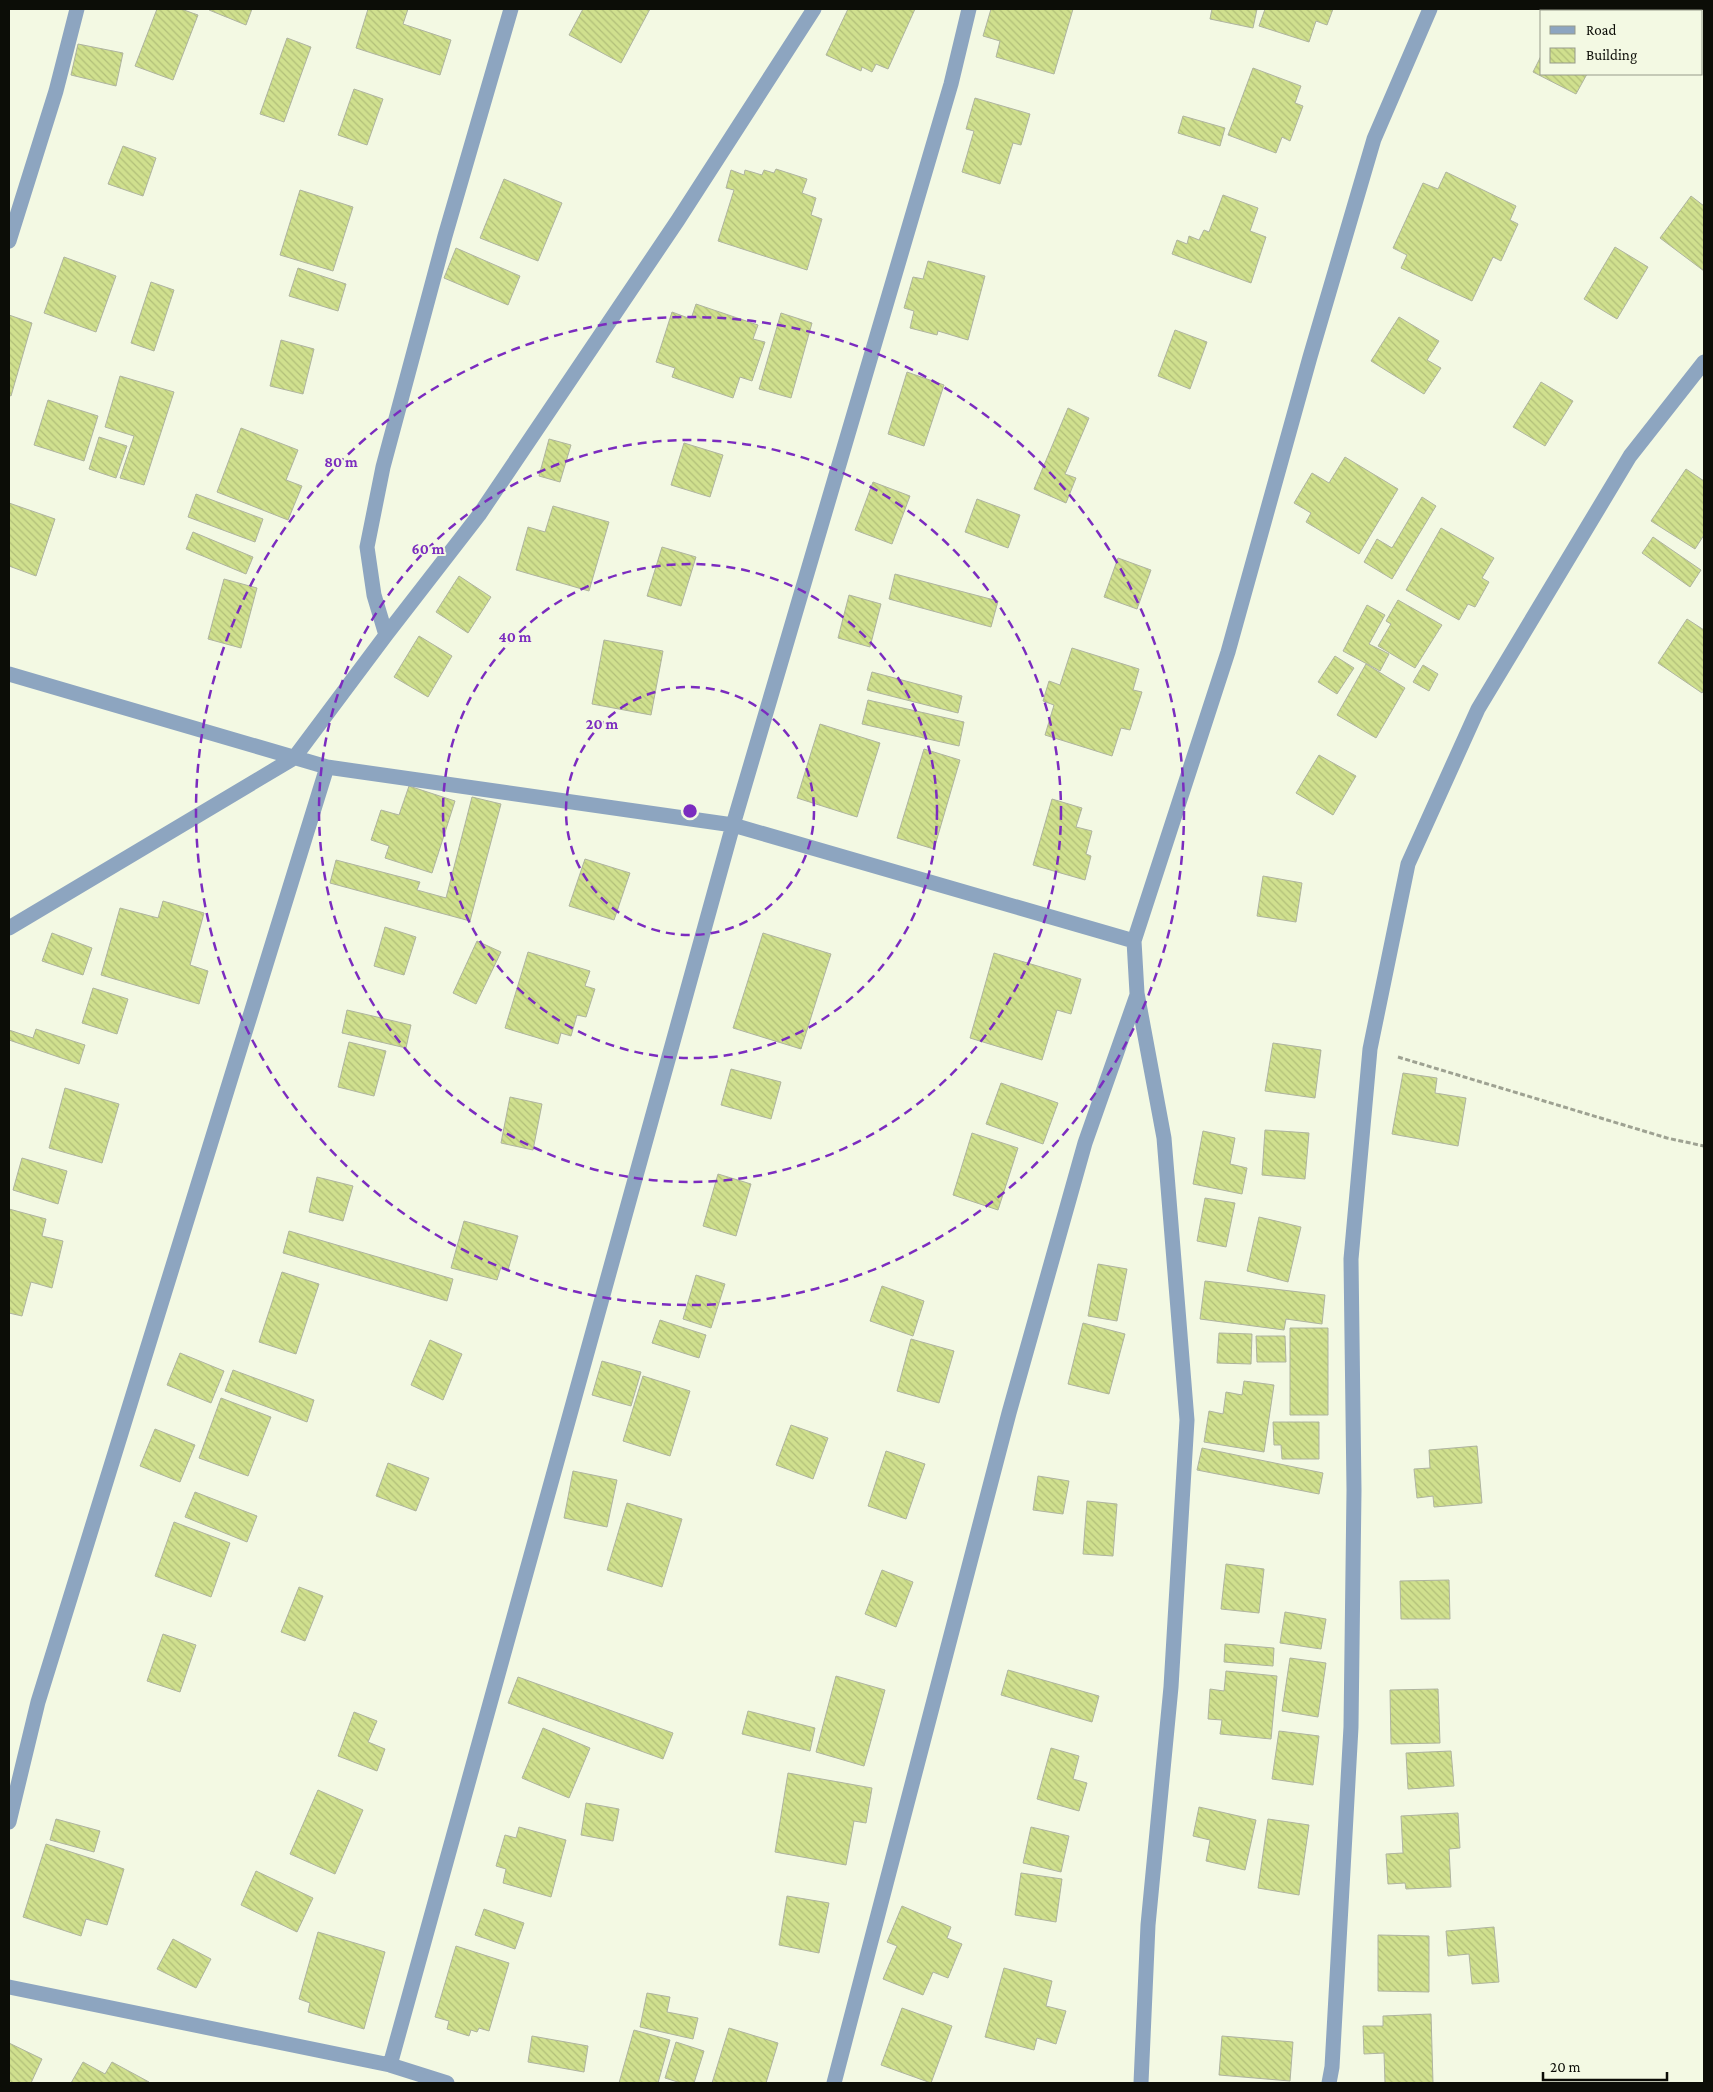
<svg xmlns="http://www.w3.org/2000/svg" width="1713" height="2092" font-family="'Crimson Pro',serif">
<style>
.building{fill:url(#building-back-hatch);stroke:#afb4a0}
.lines{fill:none;stroke-linecap:round;stroke-linejoin:round}
.path{stroke:#9ea292;stroke-width:3;stroke-dasharray:5 2.5;stroke-linecap:butt}
.street{stroke:#8da5c0;stroke-width:15}
.ring{fill:none;stroke:#7b2cbf;stroke-width:2.5;stroke-dasharray:9 6}
.centre{fill:#7b2cbf;stroke:#f3f9e3;stroke-width:2.5}
.ring-label{font-size:15px;text-anchor:middle;font-weight:bold;fill:#7b2cbf;stroke:#f3f9e3;stroke-width:4;stroke-linejoin:round;paint-order:stroke}
</style>
<defs>
<pattern id="building-back-hatch" width="6" height="6" patternUnits="userSpaceOnUse" patternTransform="scale(1.25)"><rect width="6" height="6" fill="#d0e08e"/><path d="M-1 5l2 2M0 0l6 6M5-1l2 2" fill="none" stroke="#b1bf79"/></pattern>
</defs>
<rect width="100%" height="100%" fill="#f3f9e3"/>
<path class="building" d="M157,9H181L198,15L173,80L135,66Z
M210,9H252L246,25L209,10Z
M368,9H408L403,24L451,40L440,75L356,48Z
M583,9H650L621,63L569,35Z
M848,9H915L888,69L876,64L872,72L862,67L861,71L826,55Z
M991,9H1073L1054,74L996,57L1000,41L983,36Z
M1212,9H1257L1253,28L1210,19Z
M1265,9H1333L1327,25L1316,21L1309,42L1259,26Z
M1574,9H1645L1644,11H1572Z
M287,38L311,47L284,122L260,114Z
M78,44L123,53L116,86L71,75Z
M1542,54V74H1587L1576,94L1533,72Z
M1253,68L1301,86L1295,103L1303,106L1290,141L1282,137L1276,153L1228,135Z
M354,89L383,99L367,145L338,135Z
M975,98L1030,114L1021,145L1013,143L1000,184L962,172L974,131L966,129Z
M1183,116L1225,128L1220,146L1178,133Z
M123,146L156,158L143,196L108,184Z
M776,169L807,179L802,193L816,198L811,215L822,219L807,270L718,241L734,190L726,188L731,170L744,175L745,170L762,175L764,170L774,173Z
M1446,172L1516,206L1510,220L1518,224L1501,261L1493,257L1472,301L1401,268L1407,255L1393,248L1423,183L1438,189Z
M504,179L562,203L538,261L480,238Z
M300,190L353,207L333,271L280,255Z
M1223,195L1258,208L1250,231L1266,237L1251,283L1172,254L1177,240L1187,244L1189,236L1199,240L1204,230L1209,232Z
M1691,196L1704,206V271L1660,238Z
M1615,247L1648,267L1617,319L1584,299Z
M456,248L520,276L508,305L444,278Z
M64,257L116,276L96,332L44,313Z
M928,261L985,276L968,340L938,331L937,335L910,328L914,311L904,308L913,277L923,279Z
M298,268L346,284L338,311L289,296Z
M151,282L174,290L154,351L131,343Z
M696,304L758,325L753,339L765,342L752,381L740,377L733,398L672,377L675,368L656,362L672,312L691,319Z
M781,313L812,323L791,398L759,389Z
M9,315L32,323L11,396L9,395Z
M1399,317L1439,341L1427,360L1441,368L1424,394L1371,361Z
M1175,330L1207,342L1190,389L1158,376Z
M281,340L314,349L303,394L270,386Z
M907,372L944,385L924,446L888,434Z
M120,376L174,392L144,485L120,478L134,436L105,427Z
M1541,382L1573,401L1545,446L1513,427Z
M48,400L98,416L84,461L34,445Z
M1068,408L1089,418L1065,474L1076,478L1066,503L1034,489Z
M241,428L298,450L286,480L302,486L288,520L217,492Z
M99,437L127,446L116,478L89,469Z
M549,439L571,445L560,482L539,476Z
M684,443L723,455L710,497L671,485Z
M1345,457L1398,489L1359,554L1306,522L1311,513L1294,503L1312,473L1329,483Z
M1686,469L1704,481V535L1695,549L1651,521Z
M873,482L910,496L892,544L855,530Z
M196,494L263,519L255,542L188,517Z
M1422,497L1436,506L1392,579L1364,562L1377,539L1392,548Z
M977,499L1020,515L1008,548L965,532Z
M9,503L55,519L36,576L9,566Z
M553,506L609,522L589,591L516,570L528,527L545,532Z
M1441,528L1494,558L1482,578L1489,582L1475,607L1468,604L1459,620L1406,590Z
M193,532L253,557L246,574L186,549Z
M1653,537L1701,570L1690,587L1642,553Z
M662,547L696,557L681,606L647,596Z
M1118,558L1151,570L1137,609L1104,597Z
M895,574L998,601L991,627L889,599Z
M459,576L491,597L468,633L436,612Z
M224,579L257,588L241,648L208,639Z
M849,595L881,604L870,647L838,638Z
M1398,600L1442,625L1415,668L1378,646L1391,624L1386,621Z
M1367,605L1385,615L1369,644L1389,654L1380,671L1343,651Z
M1687,619L1704,630V690L1702,693L1658,663Z
M419,636L452,656L428,697L394,677Z
M604,640L663,651L651,715L592,704Z
M1072,648L1139,669L1133,690L1142,692L1130,730L1121,728L1112,756L1045,735L1054,705L1043,701L1049,681L1060,685Z
M1335,656L1354,668L1337,694L1318,682Z
M1366,664L1405,688L1376,738L1337,715Z
M1423,665L1438,674L1429,691L1413,682Z
M872,672L962,696L958,713L867,690Z
M868,700L964,722L959,746L862,724Z
M820,724L880,743L857,817L797,798Z
M924,749L960,760L934,849L897,838Z
M1319,755L1356,776L1333,815L1296,793Z
M409,786L455,801L432,873L385,858L389,846L371,840L381,810L399,815Z
M472,797L501,804L470,921L330,883L336,860L420,882L417,890L446,898Z
M1052,799L1082,808L1076,827L1092,831L1086,854L1091,856L1085,880L1033,865Z
M585,859L630,873L614,920L569,906Z
M1263,876L1302,883L1296,922L1257,916Z
M163,901L204,913L190,965L208,971L199,1004L101,975L120,908L158,918Z
M385,927L416,937L404,975L374,966Z
M52,933L92,948L83,975L42,961Z
M763,933L831,954L801,1049L733,1028Z
M477,941L501,952L476,1004L453,993Z
M528,952L590,971L585,986L595,989L586,1017L577,1015L571,1036L561,1033L558,1044L505,1028Z
M994,953L1081,979L1071,1014L1057,1010L1042,1060L970,1038Z
M93,988L128,999L117,1034L82,1023Z
M347,1010L411,1025L406,1048L342,1033Z
M36,1029L85,1045L79,1064L9,1040V1030L33,1038Z
M349,1042L386,1051L374,1096L338,1087Z
M1273,1043L1321,1050L1315,1098L1265,1091Z
M731,1069L781,1082L771,1119L721,1105Z
M1403,1073L1437,1078L1435,1093L1466,1098L1458,1146L1392,1134Z
M1001,1083L1058,1103L1043,1144L986,1124Z
M65,1088L119,1104L102,1163L49,1148Z
M510,1097L542,1104L533,1150L501,1143Z
M1265,1130L1309,1133L1305,1179L1262,1175Z
M1203,1131L1235,1138L1230,1164L1247,1168L1242,1194L1193,1184Z
M972,1133L1018,1148L998,1210L953,1195Z
M22,1158L67,1171L58,1204L13,1190Z
M718,1174L751,1184L736,1236L703,1226Z
M317,1177L353,1186L343,1221L309,1212Z
M1205,1198L1235,1203L1226,1247L1197,1241Z
M9,1209L46,1219L42,1236L63,1241L52,1288L31,1282L22,1316L9,1313Z
M1259,1217L1301,1227L1288,1282L1247,1271Z
M464,1221L518,1236L508,1270L501,1267L497,1280L451,1268Z
M289,1231L453,1279L447,1301L283,1253Z
M1098,1264L1127,1269L1117,1321L1088,1316Z
M282,1272L319,1284L296,1354L259,1342Z
M696,1275L725,1284L711,1328L683,1319Z
M1205,1281L1325,1295L1322,1324L1286,1319L1284,1330L1200,1319Z
M882,1286L924,1301L913,1336L870,1321Z
M660,1320L706,1335L699,1358L652,1343Z
M1083,1323L1125,1334L1109,1394L1068,1384Z
M1290,1328H1328V1415H1290Z
M1219,1333L1252,1334L1251,1364L1217,1363Z
M1256,1336H1285L1286,1362H1257Z
M911,1339L954,1351L939,1403L897,1391Z
M430,1340L462,1354L443,1400L411,1385Z
M180,1353L224,1371L211,1403L167,1385Z
M602,1361L641,1372L631,1406L592,1395Z
M233,1370L314,1400L307,1422L225,1391Z
M643,1376L690,1391L670,1456L623,1441Z
M1244,1381L1274,1385L1264,1452L1204,1442L1209,1411L1223,1414L1226,1392L1242,1395Z
M221,1398L271,1417L248,1476L199,1458Z
M1273,1422H1319V1459H1282L1281,1445H1274Z
M791,1425L828,1438L813,1479L776,1465Z
M155,1429L195,1445L180,1482L140,1466Z
M1477,1446L1482,1503L1434,1507L1433,1496L1417,1498L1414,1469L1430,1468L1429,1450Z
M1202,1448L1323,1473L1319,1494L1197,1470Z
M886,1451L925,1464L906,1519L868,1506Z
M388,1463L429,1478L416,1511L376,1496Z
M573,1471L617,1480L607,1527L564,1518Z
M1038,1476L1069,1481L1063,1514L1033,1510Z
M195,1492L257,1516L247,1542L185,1517Z
M1087,1501L1117,1504L1113,1556L1083,1554Z
M627,1503L682,1519L662,1587L607,1570Z
M174,1522L230,1543L211,1597L155,1576Z
M1226,1564L1264,1569L1259,1613L1221,1609Z
M882,1570L913,1582L896,1627L865,1614Z
M1449,1580L1450,1619H1401L1400,1581Z
M299,1587L323,1596L305,1641L281,1632Z
M1285,1612L1326,1619L1321,1649L1280,1643Z
M163,1634L196,1645L180,1692L147,1681Z
M1225,1644L1274,1648L1273,1666L1224,1662Z
M1290,1658L1326,1663L1318,1717L1282,1711Z
M1008,1670L1099,1696L1092,1722L1001,1695Z
M1226,1671L1277,1676L1271,1739L1220,1734L1222,1720L1208,1719L1210,1689L1224,1691Z
M836,1676L885,1690L864,1766L816,1752Z
M518,1677L673,1733L663,1759L508,1703Z
M1438,1689L1440,1743L1391,1744L1390,1690Z
M748,1711L815,1728L810,1751L742,1734Z
M354,1712L377,1721L368,1742L385,1749L377,1771L338,1756Z
M543,1728L590,1748L569,1798L522,1778Z
M1279,1731L1319,1736L1313,1785L1272,1779Z
M1051,1748L1079,1756L1073,1779L1087,1783L1079,1811L1037,1799Z
M1451,1751L1454,1786L1408,1789L1406,1753Z
M788,1773L872,1788L866,1823L854,1821L846,1865L775,1852Z
M318,1790L363,1810L335,1874L290,1854Z
M586,1803L619,1809L613,1841L581,1835Z
M1199,1807L1256,1820L1245,1870L1206,1861L1210,1840L1193,1836Z
M1458,1813L1460,1848L1449,1849L1451,1887L1406,1889L1405,1883L1388,1884L1386,1854L1403,1853L1401,1816Z
M56,1819L100,1831L94,1852L50,1840Z
M1268,1819L1309,1825L1299,1895L1258,1888Z
M519,1827L566,1840L551,1897L503,1883L506,1869L496,1866L505,1835L516,1838Z
M1031,1827L1069,1836L1061,1872L1023,1863Z
M46,1844L124,1869L107,1925L86,1919L81,1936L23,1917Z
M256,1871L313,1898L297,1932L241,1905Z
M1021,1873L1062,1879L1056,1922L1015,1915Z
M787,1896L829,1903L819,1953L779,1945Z
M902,1906L951,1927L947,1938L962,1944L948,1978L933,1972L923,1995L883,1979L897,1946L887,1942Z
M484,1909L524,1923L515,1949L475,1935Z
M1494,1927L1499,1982L1472,1984L1469,1954L1448,1956L1446,1931Z
M318,1932L385,1952L364,2029L308,2012L310,2003L299,1999Z
M1378,1935L1429,1936V1992L1378,1991Z
M173,1939L211,1959L196,1988L157,1969Z
M456,1946L509,1963L489,2031L479,2028L477,2032L471,2030L469,2036L447,2029L449,2021L435,2017Z
M1004,1968L1052,1981L1046,2006L1066,2011L1056,2044L1037,2038L1034,2050L985,2037Z
M647,1993L670,1997L667,2012L698,2018L693,2039L640,2027Z
M902,2008L952,2026L931,2083L881,2065Z
M1431,2014L1433,2083H1385L1384,2053L1364,2054L1363,2026H1383V2016Z
M729,2028L778,2043L766,2083H712Z
M634,2030L670,2040L658,2083H619Z
M532,2036L588,2046L584,2072L528,2062Z
M1222,2036L1293,2042L1290,2081L1219,2075Z
M676,2042L704,2051L694,2083H681L665,2078Z
M9,2043L42,2059L31,2083H9Z
M83,2062L105,2074L112,2062L149,2082L71,2083Z"/>
<g class="lines">
<path class="path" d="M1398,1057L1667,1138L1704,1146"/>
<path class="street" d="M9,241L56,91L77,9
M386,635L374,595L367,547L383,467L445,236L511,9
M9,674L327,767L733,825L1134,941
M9,928L294,758L386,635L479,515L678,220L814,9
M9,1822L38,1702L327,767
M9,1987L390,2065L447,2083
M390,2065L733,825L951,84L969,9
M834,2083L1009,1413L1085,1143L1137,995
M1141,2083L1148,1925L1171,1687L1187,1420L1164,1138L1137,993L1134,941L1228,652L1310,357L1374,139L1430,9
M1329,2083L1332,2067L1351,1727L1354,1490L1351,1259L1370,1049L1408,864L1478,709L1630,456L1704,362"/>
</g>
<g class="ring">
<circle cx="690" cy="811" r="124"/>
<circle cx="690" cy="811" r="247"/>
<circle cx="690" cy="811" r="371"/>
<circle cx="690" cy="811" r="494"/>
</g>
<circle cx="690" cy="811" r="8" class="centre"/>
<g class="ring-label">
<text x="341" y="467">80 m</text>
<text x="428" y="554">60 m</text>
<text x="515" y="642">40 m</text>
<text x="602" y="729">20 m</text>
</g>
<rect width="1713" height="2092" fill="none" stroke="#0c0d07" stroke-width="20"/>
<rect x="1540" y="10" width="162" height="65" fill="#f3f9e3" stroke="#979b8b"/>
<rect x="1550" y="26" width="25" height="8" fill="#8da5c0" stroke="#979b8b"/>
<text x="1586" y="35" font-size="15" fill="#0c0d07">Road</text>
<rect x="1550" y="48" width="25" height="15" fill="url(#building-back-hatch)" stroke="#979b8b"/>
<text x="1586" y="60" font-size="15" fill="#0c0d07">Building</text>
<path d="M1543 2072v8h124v-8" fill="none" stroke="#0c0d07" stroke-width="2.5"/>
<text x="1550" y="2072" font-size="15" fill="#0c0d07" stroke="#f3f9e3" stroke-width="4" paint-order="stroke">20 m</text>
</svg>
